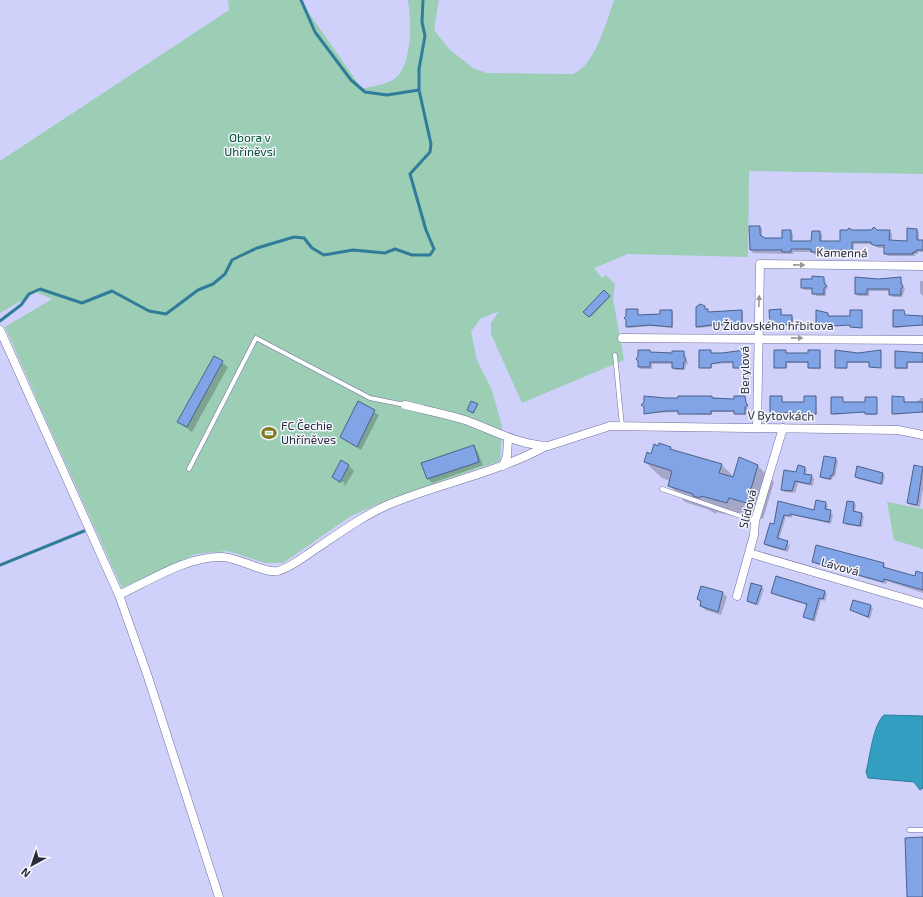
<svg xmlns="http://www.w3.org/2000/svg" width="923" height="897" font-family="'Exo 2',sans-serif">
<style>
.green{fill:#9bceb5}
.water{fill:#339fc0;stroke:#317c99}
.shadow{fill:#0003;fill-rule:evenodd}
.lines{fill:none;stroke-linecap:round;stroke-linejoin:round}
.stream{stroke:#317c99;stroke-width:3}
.building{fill:#81a4e7;stroke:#4b618a}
.service-casing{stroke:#70709f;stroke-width:5}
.minor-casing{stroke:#70709f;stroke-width:9}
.service{stroke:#fff;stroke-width:4}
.minor{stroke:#fff;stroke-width:8}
.oneway{fill:#95959f}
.labels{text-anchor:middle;stroke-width:3;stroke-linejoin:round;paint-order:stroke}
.park-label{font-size:12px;fill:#045137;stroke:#f5f6fb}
.street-label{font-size:12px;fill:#2b2b3f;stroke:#f5f6fb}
.poi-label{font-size:12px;fill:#2b2b3f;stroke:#f5f6fb;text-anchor:start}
</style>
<rect width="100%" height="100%" fill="#cfd1fb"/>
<path class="green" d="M228,0H300L362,89C372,86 385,85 394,79C413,66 411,20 408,0H439L434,30L449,49L473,68L487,73L564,74C567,74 571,74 573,74C595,66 607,20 614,0H923V174L749,171L748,257L628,254L594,268L602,278L606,275L615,284L613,299L624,360L522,403L491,334V323L499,311L480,319L471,332L477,360L492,390L502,426L500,461L390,499L351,516L283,563H265L228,551L196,554L122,588L38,402L36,401V397L5,327L52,299L36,292L0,313V161L229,10Z
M887,502L923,509V549L894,540Z"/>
<path class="water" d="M884,715L923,716V788L920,790L914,782L868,778L866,772C870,757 873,725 884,715Z"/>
<path class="shadow" d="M750,227H760L762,229V238L764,239H783L791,231L793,234V242H812L820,232L822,234V242H841L851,231H889L892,234V241L908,242L916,230L919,232V241H923V252H918V254H915V256H888L885,253V248H879L872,244H854V256H846L844,252H822V255H815L812,252H793V254L753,253L751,250Z
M824,278L828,288L826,290V296H816L813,290H805L802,288L813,280Z
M900,278L905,289L902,297H892L890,291H869V296H858L856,294L878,280Z
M920,281H923V296L920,293Z
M604,292L610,297L591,317L584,312Z
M637,310L639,316L661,315L671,311L673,312V328L651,326L629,328L627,327Z
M705,310L709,313L741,311L743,312V328H733L731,325L698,328L697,326Z
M781,310L782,316L793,317V325L771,327Z
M862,311V328H852L851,325L817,327L827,313L828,317H851Z
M904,311L905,316L923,317V325L895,328Z
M650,351L652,354H673L684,352L688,363L686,365L685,370H675L673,364H652V369H641L639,367Z
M711,351L712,354L744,351L745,368H735L734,363L712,364V368H701Z
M786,351L787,354H809L820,351L821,369H810L809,363H787V368H776Z
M880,352L881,368H871L870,363H847V369L836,368L858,354Z
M896,352L923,354V363H908V369H897Z
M214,357L228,367L192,432L178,422Z
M711,397L735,400L745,397L748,407L746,415L736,414L735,412H712V415L680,414L679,412L645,413L666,399Z
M782,397L783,403H805L816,397L817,415H798L795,412L772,415Z
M842,398L843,403H866L876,398L877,415H867L866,412L833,415Z
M904,398L905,403H916L921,398H923V412L894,415Z
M359,403L379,415L361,450L341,437Z
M477,405L474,414L468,410Z
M473,446L477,450L483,465L432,483L428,479L422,463Z
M670,447L675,452L722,465L734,477L758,466L774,482L763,519L746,514L744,519L717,512L716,514L707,509L685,502L669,485L670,481L662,478L645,462L652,455ZM749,493H751L746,508L744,507Z
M836,459L838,461L835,477L833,476L832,480L824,479L821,476Z
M349,466L354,471L345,486L333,477ZM338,480L345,483L344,485L338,482Z
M915,466L923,468V488L920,507L910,505L908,502Z
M805,468L807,470L806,475L814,478L813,486L798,483L795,493L784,492L782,489Z
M882,473L885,476L883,485L858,479L856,476Z
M779,502L815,511L826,503L828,506L827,511L833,514L831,524L792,515V518L786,516L779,540L790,545L788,552L767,546L765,544L774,525Z
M848,502L854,503L856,505L855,512L864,516L862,527L846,525L844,522Z
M817,546L884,564L886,569L916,578L923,575V593L887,581L886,584L855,575L852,572L853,569L832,563L830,568L816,564L813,561Z
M761,587L764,589L758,606L750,603L748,601Z
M825,592L827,594L825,601L821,600L815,622L804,617L807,605L775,595L772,593Z
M723,593L727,597L721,615L705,610L701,606L702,602L698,599Z
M854,601L871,606L873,608L870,619L852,610Z"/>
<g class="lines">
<path class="stream" d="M301,0L315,32L351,80L365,92L387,95L419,90
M0,321L21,305L29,294L40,289L82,303L112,291L149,311L166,314L198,290L213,284L225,274L232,260L240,256L257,248L294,237L304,238L312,248L324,255L353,250L385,253L395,249L412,255H430L434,249L426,230L410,174L430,152L431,144L419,90V69L425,36L422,22L423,0
M0,565L84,531"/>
</g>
<path class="building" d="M749,226H760V235L765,238H782V230H791V241H811L812,231H820V241H840V230H847L849,228L852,230H871L874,227L877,230H890L889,240L907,241V228L917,229V240H923V250H916V252H913V254H884V245L876,246L871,244V242H852V253H843V250H820V252H811V249H791V252H782V250H750Z
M812,276L824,277V283L827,286L824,288V294H812V288H801V279H812Z
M855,277L878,279L901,277V284L903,286L901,289V295H889V289H867V294H855Z
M604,290L610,296L589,317L583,312Z
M700,304L705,306V309H708V312L742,310V327L719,324L696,327V307Z
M626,309H638V315L660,314V310H672V327L649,325L626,327V320L624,318L626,316Z
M781,309V315H792V324L770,327L769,310Z
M816,310L828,313V316H850V310H862V328L850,327V325L816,327Z
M893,310H904L905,315L923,316V325L893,327Z
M638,350H650V352L672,353V351H684V357L686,360L684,362L683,369L672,368V362H650V367H638V361L636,359L638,356Z
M699,350H711V353H722L745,350V368H733V362H722L711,364V368H699Z
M774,350H786V353H808V350H820V368H808V362H786V368H774Z
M835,350L858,353L881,350V368L869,367V362H847V368H835Z
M895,351L923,353V362H907V368H895Z
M214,356L223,361L187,427L177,422Z
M644,396L666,398H678V396H712V398L734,399V396H745L746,403L748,405L745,407V414H734V411H711V414H678V411H666L644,414V407L641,405L644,402Z
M770,396H782V402H804V396H816V414H796L793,412L770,414Z
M892,396L904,397V402H923V412L892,414Z
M831,397H843V402H865V397H877V414H865V412L831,414Z
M358,401L375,410L357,447L340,437Z
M471,401L478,404L473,413L467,410Z
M659,443L671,447L670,449L722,464L719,473L733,477L739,457L758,465L747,503L729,498L727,503L701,496L700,498L693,496V494L668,486L672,471L644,462L647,452L651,454L654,444L658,446Z
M474,445L479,462L427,479L421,463Z
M824,456L836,458L833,475H831L830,479L820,477Z
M341,460L349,465L340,482L332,477Z
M798,465L805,467L804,474L812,475L810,484L795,481L792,491L781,490L784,470L796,472Z
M914,465L923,467L917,505L907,503Z
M857,466L883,473L881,484L855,477Z
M816,500L826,502L825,509L831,510L829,522L790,514L789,516L784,515L777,538L788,541L785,550L764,544L770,523L774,524L778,501L814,510Z
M847,501L854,502L853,511L862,513L860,526L843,523Z
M816,545L884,563L883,567L915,576L916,571L923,573V590L884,579L883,582L851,573L853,568L829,561L828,566L812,562Z
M776,576L825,591L823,599L819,598L813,620L803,617L807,604L771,593Z
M751,583L762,586L756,604L747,601Z
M701,586L723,592L718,612L700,606L701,601L697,599Z
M853,600L871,605L868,617L850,610Z
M923,837V897H907L905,838Z"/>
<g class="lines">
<g class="service-casing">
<path id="service" d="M615,355L622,426
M189,469L256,338L370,398L405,405
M662,489L755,521
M909,830H923"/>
</g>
<g class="minor-casing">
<path id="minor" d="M0,330L119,595L148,677L219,897
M622,338L923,340
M405,405C425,410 446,414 465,420C493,430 518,445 548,446L610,426L898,430L923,435
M757,428L760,264L923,266
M503,466L507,456L508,439
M749,553L923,604
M119,595C149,581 189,555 223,557C239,558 266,574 278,571C292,567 305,556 317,548C341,532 364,515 390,504C441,483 497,473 546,446
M737,596L754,535L755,521L783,428"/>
</g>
<use href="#service" class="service"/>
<use href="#minor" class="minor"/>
</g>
<defs><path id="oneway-solid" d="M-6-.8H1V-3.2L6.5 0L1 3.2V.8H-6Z"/></defs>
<g class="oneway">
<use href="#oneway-solid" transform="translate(799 265) rotate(1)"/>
<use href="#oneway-solid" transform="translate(759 301) rotate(-88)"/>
<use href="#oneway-solid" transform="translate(797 338) rotate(1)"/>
</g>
<defs>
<g id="stadium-bare" transform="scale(1.2)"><path d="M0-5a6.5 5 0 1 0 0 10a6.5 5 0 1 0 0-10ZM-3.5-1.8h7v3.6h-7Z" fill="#82781d" stroke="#f5f6fb" stroke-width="2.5" paint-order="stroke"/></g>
</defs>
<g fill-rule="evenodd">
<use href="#stadium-bare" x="269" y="433"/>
</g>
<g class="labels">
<g class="park-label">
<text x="250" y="142">Obora v<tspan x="250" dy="14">Uhříněvsi</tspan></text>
</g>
<g class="street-label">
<text transform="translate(842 253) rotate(1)" y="4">Kamenná</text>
<text x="773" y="330">U Židovského hřbitova</text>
<text transform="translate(745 370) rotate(-90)" y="4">Berylová</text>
<text transform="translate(781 416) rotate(1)" y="4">V Bytovkách</text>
<text transform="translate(748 509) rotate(-76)" y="4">Slídová</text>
<text transform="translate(840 567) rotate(16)" y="4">Lávová</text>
</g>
<g class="poi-label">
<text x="281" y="430">FC Čechie<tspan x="281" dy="14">Uhříněves</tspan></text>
</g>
</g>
<g transform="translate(32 865) rotate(220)" stroke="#f5f6fb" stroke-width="3" paint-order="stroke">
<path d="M0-3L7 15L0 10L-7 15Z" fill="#2b2b3f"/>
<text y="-6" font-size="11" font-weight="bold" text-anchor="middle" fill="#2b2b3f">N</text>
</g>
</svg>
